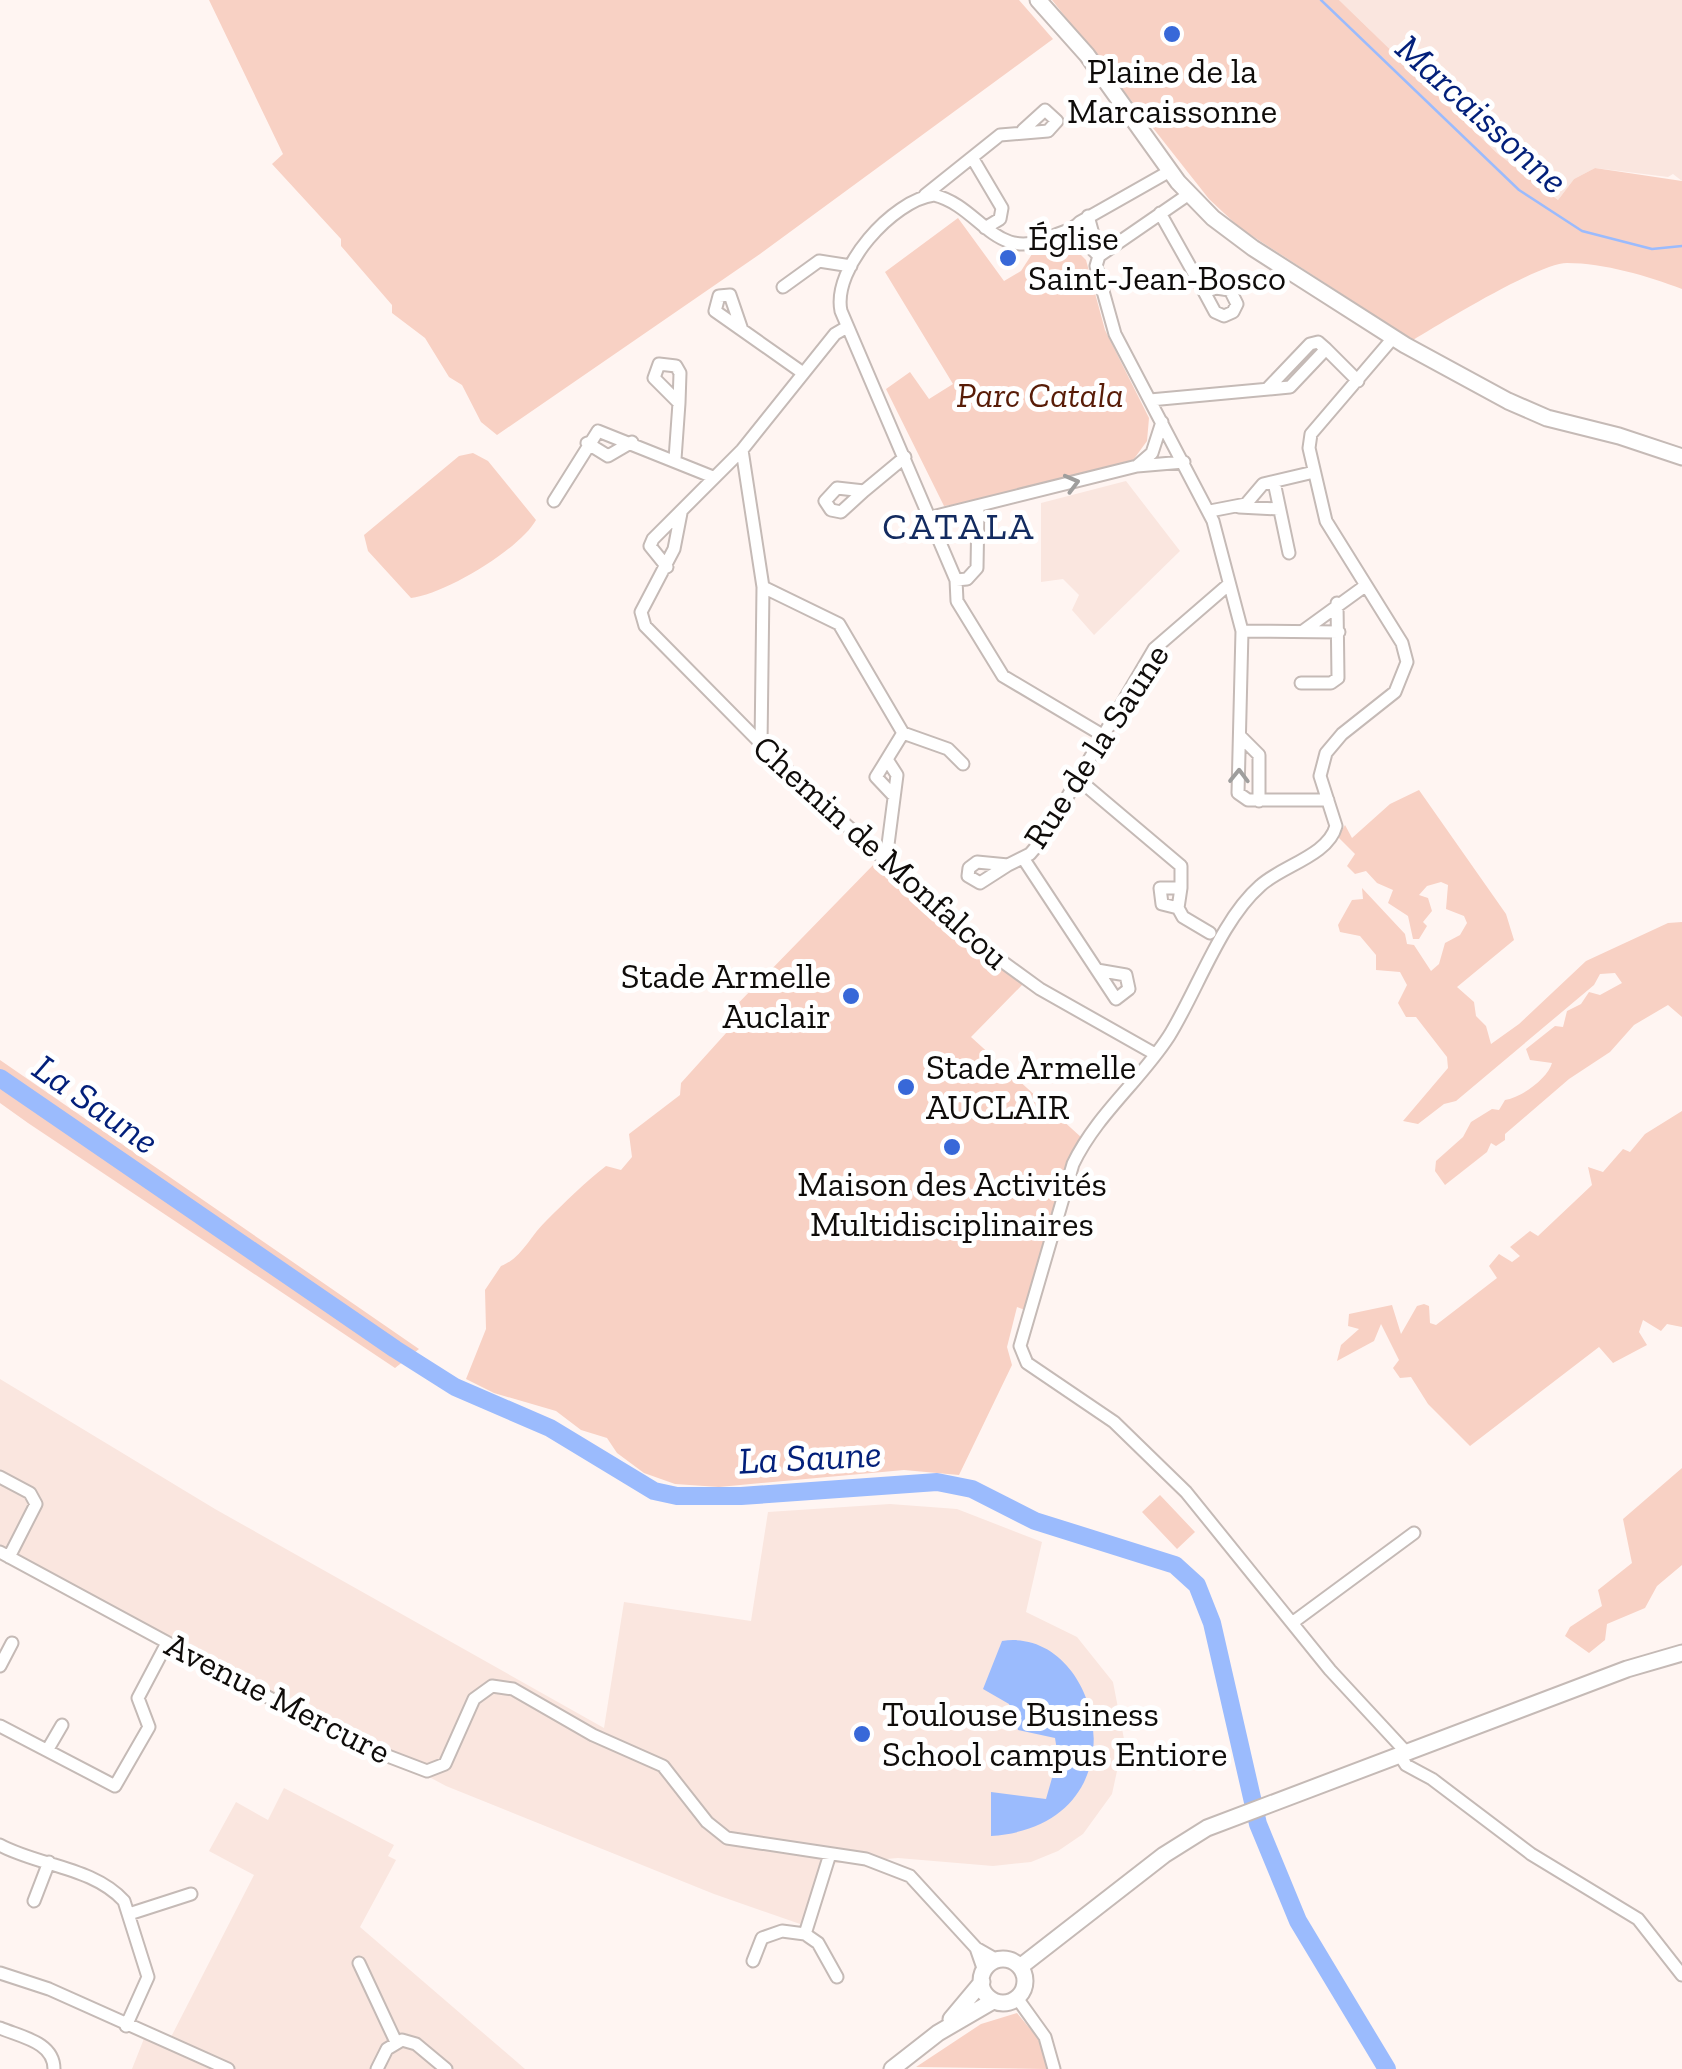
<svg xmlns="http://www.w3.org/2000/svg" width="1682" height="2069" font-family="'Zilla Slab',serif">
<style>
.built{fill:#fae6df}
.green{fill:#f8d1c4}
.water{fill:#9bbbfd}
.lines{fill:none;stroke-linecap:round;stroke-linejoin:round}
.stream{stroke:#9bbbfd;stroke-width:2.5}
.river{stroke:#9bbbfd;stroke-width:18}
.street-casing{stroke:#c5bab6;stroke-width:15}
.secondary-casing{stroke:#c5bab6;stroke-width:19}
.street{stroke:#fff;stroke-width:11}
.secondary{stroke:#fff;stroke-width:15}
.oneway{stroke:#9f9e9d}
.poi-dot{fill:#3868d8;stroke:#fff;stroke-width:4}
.labels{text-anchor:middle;stroke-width:10;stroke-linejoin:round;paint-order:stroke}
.poi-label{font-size:35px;fill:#0f0c0a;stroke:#fff;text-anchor:start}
.park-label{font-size:35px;font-style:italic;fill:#581c07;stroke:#fff}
.street-label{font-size:35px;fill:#0f0c0a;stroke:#fff}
.water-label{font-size:38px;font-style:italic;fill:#021f7a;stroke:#fff}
.neighbourhood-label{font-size:38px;letter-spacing:2.5px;fill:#132b60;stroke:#fff}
</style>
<rect width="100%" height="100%" fill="#fff5f2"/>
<path class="built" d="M1339,0H1682V181L1673,174L1668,177L1595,168L1574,179L1558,200L1497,153Z
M1126,481L1180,551L1094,635L1072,610L1079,595L1063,579L1041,582V503Z
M0,1379L215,1509L604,1728L624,1602L751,1621L768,1512L890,1504L957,1509L1042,1542L1026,1612L1077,1637L1113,1682L1124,1739L1112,1794L1083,1834L1058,1851L1031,1862L993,1866L898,1858L827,1864L803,1925L714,1894L446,1786L0,1546Z
M284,1788L394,1845L388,1856L396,1860L360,1927L525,2069H132L147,2031L170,2039L254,1875L209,1851L236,1802L268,1820Z"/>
<path class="green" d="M209,0H1019L1053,39L760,254L497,435L481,422L462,385L449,377L425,338L392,313V305L341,246V239L272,164L283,154Z
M1052,0H1339L1497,153L1558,200L1574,179L1595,168L1682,181V289C1648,276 1604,263 1567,263C1539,263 1441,323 1413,340L1240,228L1209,199Z
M958,218L1004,281L1021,271L1032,254L1065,239L1086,260L1105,330L1149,418L1147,441L1131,463L997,499L944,506L886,389L910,372L929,399L953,384L885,272Z
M473,453L488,461L536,520C520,549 444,595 411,598L368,551L364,535L459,456Z
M1419,790L1506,914L1514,940L1457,987L1474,1002L1476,1016L1486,1026L1491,1044L1519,1024L1586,961L1668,923L1682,922V1017L1668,1005L1634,1025L1610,1052L1569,1079L1505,1134V1140L1496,1146L1491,1143L1487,1152L1445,1185L1435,1171L1436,1161L1463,1137L1471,1122L1492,1109L1499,1110L1505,1100C1521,1098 1548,1078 1552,1063L1530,1060L1526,1049L1555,1026L1563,1027L1567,1011L1581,1004L1589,992L1600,995L1622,983L1615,973L1600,974L1594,985L1456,1101L1444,1104L1418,1124L1403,1121L1448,1068L1447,1057L1416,1017H1406L1398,1003L1407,985L1400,972L1376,970V955L1360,936L1340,932L1338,925L1352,900L1363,899L1362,888L1405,934L1407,944L1414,945L1431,971L1439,964L1445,943L1460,935L1467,923L1464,916L1446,909L1448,885L1441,882L1427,886L1419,895L1428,898L1432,911L1423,922L1427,926L1419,939H1413L1408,916L1388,903L1393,890L1377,883L1366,871L1355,874L1347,866L1355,854L1338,837L1345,825L1352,838L1390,804Z
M877,861L967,943L1024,983L971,1037L1082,1138L1025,1310L1017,1307L1007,1347L1012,1365L959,1475L904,1470L719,1487L675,1484L644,1473L617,1453L607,1438L581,1430L556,1411L494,1393L466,1379L486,1329L485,1290L501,1266C521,1259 531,1235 546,1221C565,1202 585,1182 606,1166L621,1170L632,1157L629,1134L680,1095L681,1083L727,1032L719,1023Z
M0,1060L419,1349L395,1368L28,1123L0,1103Z
M1682,1111V1327L1667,1324L1661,1331L1643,1320L1639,1332L1647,1345L1613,1363L1599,1347L1470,1446L1428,1404L1411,1377L1400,1378L1393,1368L1399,1360L1381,1324L1374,1341L1337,1361L1341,1345L1359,1329L1348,1326L1349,1314L1392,1305L1401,1334L1417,1306L1424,1304L1429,1306L1430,1323L1436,1325L1497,1278L1489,1266L1499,1254L1512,1262L1520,1256L1510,1247L1530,1231L1538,1236L1592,1185L1588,1167L1603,1172L1623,1149L1630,1152L1645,1134Z
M1682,1468V1565L1657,1586L1645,1608L1607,1624L1605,1640L1589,1653L1565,1636L1570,1627L1602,1606L1598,1590L1632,1563L1623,1519Z
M1160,1495L1195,1532L1177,1549L1142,1512Z
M1017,2013L1041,2042L1047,2069L916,2067L981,2024Z"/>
<path class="water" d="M1002,1641C1102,1625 1149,1825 991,1836V1792L1046,1799L1058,1757L1055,1738L1018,1730L1009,1704L983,1689Z"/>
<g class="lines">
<path class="stream" d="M1321,0L1519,190L1582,231L1652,249L1682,246"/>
<path class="river" d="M0,1078L395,1349L455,1387L550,1428L654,1491L677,1496H741L937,1482L972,1489L1035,1521L1175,1565L1197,1585L1212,1623L1258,1824L1298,1921L1387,2069"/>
<g class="street-casing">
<path id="street" d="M973,159L1002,208L1000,219L985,228
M925,195L1000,135L1048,131L1057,121L1045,110L1023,130
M1160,213L1201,286
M1088,216L1099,256L1096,266L1115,334L1213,521L1242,631L1238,793L1248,800H1328
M1073,230L1098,255
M1099,256L1189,194
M1201,286L1230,290L1237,304L1233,312L1224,316L1215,312Z
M783,287L819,261L851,266
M742,330L730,295L719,296L715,311L803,373
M1393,338L1311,434L1309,448L1326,521L1402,643L1407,662L1395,692L1342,734L1326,753L1320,776L1336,826C1328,856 1281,866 1260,886C1221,920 1197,991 1169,1036C1140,1081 1097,1114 1073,1164L1020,1346L1027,1363L1114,1422L1186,1492L1330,1670L1406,1752
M659,364L676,366L680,373L679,403L654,378Z
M1268,388L1310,344L1318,342L1326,349
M1150,400L1290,387L1326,349L1358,381
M587,443L608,456L632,442
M742,450L763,587L761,745
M675,459L679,403
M1137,466L1184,462
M1274,482L1289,553
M864,491L841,512L831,510L825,501L837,488L864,491L905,457
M554,501L598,431L713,477
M1239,507L1279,509
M978,509L977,568L967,579L956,580L841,311C832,268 893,200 934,195C982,207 995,265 1053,236C1064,231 1072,231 1080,222L1170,171
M1210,511L1246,504L1263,484L1314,472
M681,513L674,549L641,612L645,626L798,781L974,941L1040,989L1155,1054
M932,517L1137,466L1152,453L1162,422
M667,567L650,546L653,539L742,450L835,334L847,327
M956,580L957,601L1003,676L1104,736
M763,587L839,624L903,733L876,777L892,794
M1242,631L1339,632
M1303,631L1365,586
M1301,683H1331L1338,678L1337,603
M903,733L948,749L963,764
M1240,736L1259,755V801
M1078,779L1181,866V888
M1023,858L1116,999L1129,989L1126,975L1097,970
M886,860L897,775L888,761
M977,862L1008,865L980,883L968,876L969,868Z
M1008,865L1030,854L1042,840L1154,649L1228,585
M1178,908L1181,888H1160L1162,904L1178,908L1183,917L1210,933
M0,1477L30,1493L36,1504L9,1557
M0,1552L351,1742L427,1771L445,1764L474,1699L492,1686L513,1689L593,1735L663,1766L707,1822L727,1838L866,1859L910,1876L976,1948L984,1971
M1292,1623L1414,1533
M0,1666L12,1643
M0,1726L115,1786L149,1727L138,1698L167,1643
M48,1749L62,1725
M1399,1754L1406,1765L1432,1779L1531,1854L1638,1919L1682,1975
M0,1845C39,1866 93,1867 124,1901L148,1977L126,2026
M830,1854L805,1934L818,1943L837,1977
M34,1901L49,1862
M129,1914L191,1894
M976,1948L997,1960
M753,1961L762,1938L782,1931L805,1934
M359,1963L396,2042
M0,1973L49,1989L228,2069
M1017,1998L1045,2037L1054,2069
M0,2028C21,2037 54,2042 54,2069
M377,2069L387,2049L402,2040L416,2044L446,2069"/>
</g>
<g class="secondary-casing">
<path id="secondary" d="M1038,0L1087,55L1178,182L1213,218L1253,248L1405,345L1508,401L1547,418L1619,436L1682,457
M981 1981a22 22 0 1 1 44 0a22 22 0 1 1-44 0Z
M1020,1967L1164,1855L1207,1828L1627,1669L1682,1653
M951,2019L982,1982
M892,2069L938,2033L993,2001"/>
</g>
<use href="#street" class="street"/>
<use href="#secondary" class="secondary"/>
</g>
<defs><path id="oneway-chevron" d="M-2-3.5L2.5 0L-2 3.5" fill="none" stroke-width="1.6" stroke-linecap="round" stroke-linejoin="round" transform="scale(2.5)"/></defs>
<g class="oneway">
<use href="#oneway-chevron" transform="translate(1072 483) rotate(-15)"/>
<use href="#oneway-chevron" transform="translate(1239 776) rotate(-89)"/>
</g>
<g class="poi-dot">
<circle cx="1172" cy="34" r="10"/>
<circle cx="1008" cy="258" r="10"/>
<circle cx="851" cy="996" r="10"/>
<circle cx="906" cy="1087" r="10"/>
<circle cx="952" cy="1147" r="10"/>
<circle cx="862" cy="1734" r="10"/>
</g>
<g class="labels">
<g class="poi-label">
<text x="1172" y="83" text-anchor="middle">Plaine de la<tspan x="1172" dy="40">Marcaissonne</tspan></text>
<text x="1028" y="250">Église<tspan x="1028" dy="40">Saint-Jean-Bosco</tspan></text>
<text x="831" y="988" text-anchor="end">Stade Armelle<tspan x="831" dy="40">Auclair</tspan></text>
<text x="926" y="1079">Stade Armelle<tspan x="926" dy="40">AUCLAIR</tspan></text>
<text x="952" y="1196" text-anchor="middle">Maison des Activités<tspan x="952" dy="40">Multidisciplinaires</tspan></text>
<text x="882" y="1726">Toulouse Business<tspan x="882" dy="40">School campus Entiore</tspan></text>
</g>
<g class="park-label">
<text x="1040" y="407">Parc Catala</text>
</g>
<g class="street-label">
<text transform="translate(1096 746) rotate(-57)" y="12">Rue de la Saune</text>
<text transform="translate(881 852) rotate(42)" y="12">Chemin de Monfalcou</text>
<text transform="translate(278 1698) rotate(27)" y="12">Avenue Mercure</text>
</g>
<g class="water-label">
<text transform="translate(1482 114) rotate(42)" y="13">Marcaissonne</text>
<text transform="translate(96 1104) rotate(35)" y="13">La Saune</text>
<text transform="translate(810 1457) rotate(-3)" y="13">La Saune</text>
</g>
<g class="neighbourhood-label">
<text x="959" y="539">CATALA</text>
</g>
</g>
</svg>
